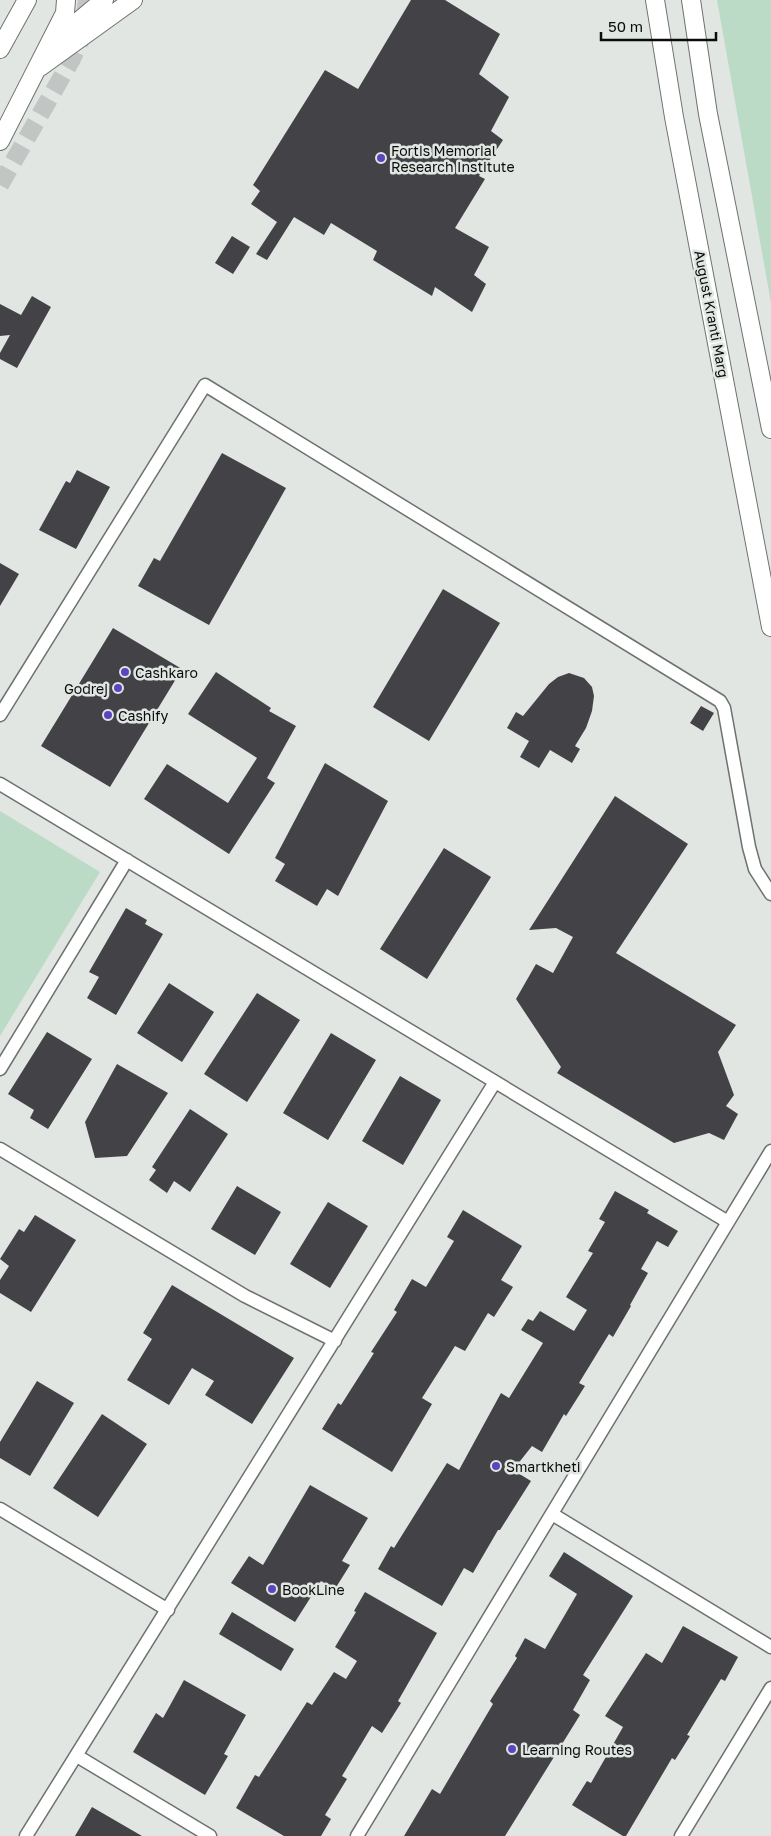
<svg xmlns="http://www.w3.org/2000/svg" width="771" height="1836" font-family="'Golos Text',sans-serif">
<style>
.green{fill:#bcdbc7}
.building{fill:#434347}
.lines{fill:none;stroke-linecap:round;stroke-linejoin:round}
.secondary-tunnel{stroke:#c1c5c3;stroke-width:18;stroke-dasharray:18 9;stroke-linecap:butt}
.minor-casing{stroke:#6e726f;stroke-width:15}
.secondary-casing{stroke:#6e726f;stroke-width:20}
.minor{stroke:#fff;stroke-width:12}
.secondary{stroke:#fff;stroke-width:18}
.poi-dot{fill:#5945bd;stroke:#e1e6e3;stroke-width:2}
.labels{text-anchor:middle;dominant-baseline:central;stroke-width:5;stroke-linejoin:round;paint-order:stroke}
.poi-label{font-size:14px;fill:#0a0c0b;stroke:#e1e6e3;text-anchor:start}
.street-label{font-size:14px;fill:#0a0c0b;stroke:#e1e6e3}
</style>
<rect width="100%" height="100%" fill="#e1e6e3"/>
<path class="green" d="M717,0H771V303Z
M0,811L100,872L0,1036Z"/>
<path class="building" d="M411,0H445L500,34L479,74L509,97L491,131L503,140L479,176L485,179L455,228L489,247L474,275L486,284L472,312L435,287L432,296L373,260L377,251L331,223L324,235L294,217L267,260L256,254L277,222L251,204L260,191L253,185L325,70L358,89Z
M232,236L250,247L233,274L215,263Z
M32,296L51,307L17,368L0,359V353L10,335L0,336V304L21,315Z
M222,453L286,488L209,625L138,586L154,558L160,561Z
M77,470L110,487L76,549L39,530L66,481L70,483Z
M0,563L19,574L0,606Z
M443,589L500,623L429,741L373,707Z
M113,628L182,669L110,787L41,746Z
M216,672L271,708L269,711L296,726L267,778L275,783L229,854L144,799L167,764L228,803L257,758L188,714Z
M569,673L584,678L592,687L594,696L592,711L586,728L575,746L580,749L572,763L550,750L539,768L520,757L529,741L507,728L516,712L523,716L549,684L558,677Z
M701,706L714,713L703,731L690,723Z
M325,763L388,801L338,896L327,889L317,906L275,881L285,864L275,858Z
M615,796L688,844L616,953L736,1025L718,1052L734,1095L726,1106L738,1114L724,1140L709,1133L674,1143L557,1073L561,1067L516,999L536,964L553,973L573,937L556,928L529,930Z
M444,848L491,877L427,979L380,949Z
M126,908L147,920L145,924L163,934L116,1015L87,998L99,977L89,972Z
M169,983L214,1012L182,1062L137,1033Z
M257,993L300,1020L247,1102L204,1074Z
M47,1032L92,1059L48,1129L30,1118L34,1110L8,1094Z
M331,1033L376,1060L328,1140L283,1113Z
M117,1064L168,1093L127,1156L95,1158L85,1122Z
M400,1076L441,1100L403,1165L362,1141Z
M190,1109L228,1134L190,1192L174,1181L167,1193L149,1180L156,1170L152,1167Z
M237,1186L281,1212L255,1255L211,1229Z
M615,1191L649,1210L647,1213L678,1231L668,1247L657,1241L641,1269L648,1273L630,1305L631,1306L613,1337L609,1334L579,1383L585,1386L566,1416L564,1414L542,1452L532,1446L513,1470L531,1481L500,1530H498L473,1573L464,1568L442,1606L378,1569L391,1546L394,1548L447,1463L459,1470L501,1393L509,1398L543,1343L521,1330L528,1319L533,1321L540,1311L574,1331L587,1310L566,1297L593,1253L588,1251L605,1222L599,1219Z
M328,1202L368,1226L330,1288L290,1264Z
M463,1210L522,1246L501,1280L513,1287L494,1317L488,1313L465,1351L455,1346L422,1398L432,1404L392,1472L322,1429L338,1403L341,1405L374,1353L371,1352L397,1312L394,1310L412,1279L426,1287L454,1241L447,1237Z
M35,1215L76,1240L31,1312L0,1293V1280L9,1266L0,1259L19,1229L24,1232Z
M172,1285L294,1358L252,1424L205,1395L214,1381L192,1368L169,1405L127,1380L152,1339L143,1333Z
M37,1381L74,1403L30,1476L0,1458V1442Z
M102,1414L147,1444L98,1517L53,1488Z
M310,1485L368,1518L342,1561L350,1565L335,1589L321,1581L295,1622L231,1583L249,1556L263,1565Z
M564,1552L633,1596L583,1675L590,1680L573,1710L580,1715L505,1836H404L432,1789L440,1794L493,1704L490,1701L517,1658L515,1656L525,1638L545,1649L577,1594L549,1576Z
M365,1592L437,1633L398,1701L401,1703L382,1733L372,1726L342,1776L347,1779L325,1815L331,1819L321,1836H284L236,1808L255,1775L259,1777L307,1702L312,1705L334,1672L346,1679L357,1661L335,1647L356,1612L354,1611Z
M232,1612L294,1649L281,1671L219,1634Z
M683,1626L738,1657L725,1681L721,1679L687,1735L690,1736L675,1760L672,1758L626,1836H623L572,1805L587,1781L591,1783L623,1727L605,1716L646,1653L662,1663Z
M184,1680L246,1715L224,1754L228,1756L205,1795L133,1752L156,1713L163,1718Z
M92,1807L142,1836H75Z"/>
<g class="lines">
<path class="secondary-tunnel" d="M0,185L72,59L82,37L87,0"/>
<g class="minor-casing">
<path id="minor" d="M0,715L205,385L720,701L724,708L749,847L755,869L771,894
M0,784L728,1222
M0,1069L127,860
M0,1149L245,1296L335,1341
M0,1509L168,1610
M552,1514L771,1647
M77,1756L210,1836
M26,1836L495,1082
M357,1836L771,1151
M681,1836L771,1688"/>
</g>
<g class="secondary-casing">
<path id="secondary" d="M655,0L674,117L771,627
M691,0L708,114L771,429
M53,43L104,0
M0,49L27,0
M40,67L133,0
M0,141L65,13L66,0"/>
</g>
<use href="#minor" class="minor"/>
<use href="#secondary" class="secondary"/>
</g>
<g class="poi-dot">
<circle cx="381" cy="158" r="5"/>
<circle cx="125" cy="672" r="5"/>
<circle cx="118" cy="688" r="5"/>
<circle cx="108" cy="715" r="5"/>
<circle cx="496" cy="1466" r="5"/>
<circle cx="272" cy="1589" r="5"/>
<circle cx="512" cy="1749" r="5"/>
</g>
<g class="labels">
<g class="poi-label">
<text x="391" y="150">Fortis Memorial<tspan x="391" dy="16">Research Institute</tspan></text>
<text x="135" y="672">Cashkaro</text>
<text x="108" y="688" text-anchor="end">Godrej</text>
<text x="118" y="715">Cashify</text>
<text x="506" y="1466">Smartkheti</text>
<text x="282" y="1589">BookLine</text>
<text x="522" y="1749">Learning Routes</text>
</g>
<g class="street-label">
<text transform="translate(712 314) rotate(79)">August Kranti Marg</text>
</g>
</g>
<path d="M601 32v8h115v-8" fill="none" stroke="#0a0c0b" stroke-width="2.5"/>
<text x="608" y="32" font-size="15" fill="#0a0c0b" stroke="#e1e6e3" stroke-width="4" paint-order="stroke">50 m</text>
</svg>
